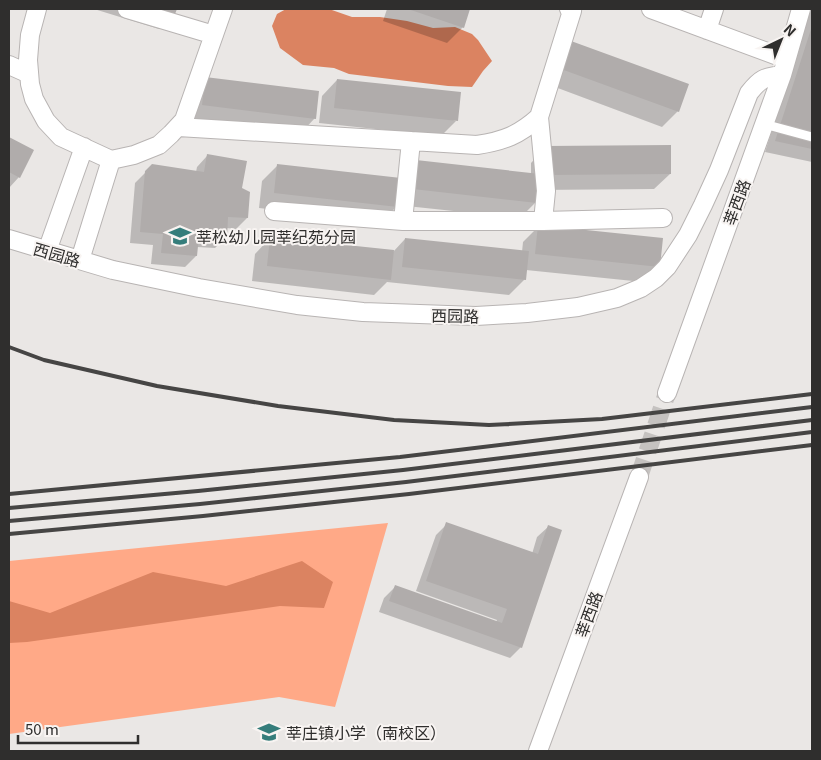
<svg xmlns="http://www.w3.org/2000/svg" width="821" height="760" font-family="Georgia,'Noto Sans SC',serif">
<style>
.green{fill:#ffa987}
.water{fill:#db8361}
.shadow{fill:#0003}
.building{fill:#b0acab}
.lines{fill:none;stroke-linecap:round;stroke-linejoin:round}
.street-tunnel{stroke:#c5c2c0;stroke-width:18;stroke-dasharray:18 9;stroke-linecap:butt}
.lane-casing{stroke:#b8b4b3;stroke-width:11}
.street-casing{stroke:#b8b4b3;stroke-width:20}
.lane{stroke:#fff;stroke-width:9}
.street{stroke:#fff;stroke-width:18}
.rail{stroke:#464544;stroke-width:4}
.labels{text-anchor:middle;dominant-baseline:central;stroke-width:4;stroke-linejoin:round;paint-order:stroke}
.street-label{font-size:16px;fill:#2f2e2d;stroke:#f8f4f2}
.poi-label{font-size:16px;fill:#2f2e2d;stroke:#f8f4f2;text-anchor:start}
</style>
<rect width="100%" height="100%" fill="#eae7e5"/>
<path class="green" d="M388,523L335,707L279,697L9,734V561Z"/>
<path class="water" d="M286,9H329L352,17H380L407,21L433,28L455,27L472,34L478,40L492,61L483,71L472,87L448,86L349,74L334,68L303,65L280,48L272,26L277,14Z
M302,561L333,582L324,608L280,606L27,642L9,643V601L50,613L153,572L226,586Z"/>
<path class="shadow" d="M94,9H176L174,14L159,29Z
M387,9H469L463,27L447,43L383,21Z
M811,9H812V162L765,152Z
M556,58L678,111L662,127L547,84Z
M205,78L315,118L300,134L187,120Z
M337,80L456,121L441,136L319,123L322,96Z
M9,139L33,151L19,177L9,188Z
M546,147L670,174L654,189L537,190L536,202L520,218L397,205V206L382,222L259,208L262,181L278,165L400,179L531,174V163Z
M207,156L241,189L247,218L236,229L226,228L225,238L215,248L197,247L196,256L185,267L151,264L153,245L130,243L135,183L152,166L196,172L197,167Z
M539,226L658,267L643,282L526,270L525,279L509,295L387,282L374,295L252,281L255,254L270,238L393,252L405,239L522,252L523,242Z
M447,524L532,554L537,537L548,527L521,647L510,658L379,612L384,598L395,587L496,622L497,620L416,591L436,535Z"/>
<path class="building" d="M159,9H177L175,14Z
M408,9H470L464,28Z
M812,26V149L775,141Z
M571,41L689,84L679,112L561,69Z
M205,77L319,91L316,119L202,105Z
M337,79L461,92L458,121L334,108Z
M9,137L34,150L20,178L9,172Z
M671,145V174L546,175V146Z
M207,154L247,161L242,188L250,192L248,218L228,217L227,238L199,236L197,256L161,253L163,234L140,232L145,171L152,164L204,172Z
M416,160L540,174L537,203L413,189Z
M277,164L401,178L398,207L274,193Z
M538,225L663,238L660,267L535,254Z
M270,237L394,250L391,280L267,266Z
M405,238L529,251L526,280L402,267Z
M446,522L538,554L548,525L562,530L522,648L389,601L395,585L502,623L507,609L426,581Z"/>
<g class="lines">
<path class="street-tunnel" d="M639,477L667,393"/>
<g class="lane-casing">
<path id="lane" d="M764,124L812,137"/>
</g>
<g class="street-casing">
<path id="street" d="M37,9L30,35L28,60L30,84L34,99L46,121L61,137L111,160L134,155L159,145L171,134L184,120L223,9
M127,9L214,35
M651,9L786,59
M707,30L714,9
M9,65L29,74
M178,127L477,145C504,141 519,135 539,117L572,11L569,9
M274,211L403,221H543L546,191L539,117
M403,221L411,141
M543,221L663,218
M9,239L113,270L199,288L297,305L363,312L476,316L527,313L578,307L617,298L641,288L656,278L667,267L688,235L703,205L719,170L749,93C760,79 764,77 782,75
M47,251L84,147
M80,260L111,160
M667,393L782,75L801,9
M538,751L639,477"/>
</g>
<use href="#lane" class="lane"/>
<use href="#street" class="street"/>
<path class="rail" d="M9,347L44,360L157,386L278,406L394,420L489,425L602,419L812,394
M9,494L400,457L812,407
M9,508L198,491L403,470L812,420
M9,521L200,504L406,482L812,432
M9,534L203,516L409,494L812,445"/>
</g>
<defs>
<g id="school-bare" transform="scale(1.725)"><path d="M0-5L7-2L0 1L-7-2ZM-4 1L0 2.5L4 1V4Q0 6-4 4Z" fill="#357d7b" stroke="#f8f4f2" stroke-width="2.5" paint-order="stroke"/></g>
</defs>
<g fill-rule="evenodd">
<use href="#school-bare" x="180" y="236"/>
<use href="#school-bare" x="269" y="732"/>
</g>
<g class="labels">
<g class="street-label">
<text transform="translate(736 202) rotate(-70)">莘西路</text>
<text transform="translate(57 254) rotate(16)">西园路</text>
<text transform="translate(455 315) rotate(1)">西园路</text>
<text transform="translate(588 614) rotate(-70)">莘西路</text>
</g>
<g class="poi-label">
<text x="196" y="236">莘松幼儿园莘纪苑分园</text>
<text x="286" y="732">莘庄镇小学（南校区）</text>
</g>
</g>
<rect width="821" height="760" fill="none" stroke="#2f2e2d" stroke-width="20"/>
<g transform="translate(781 40) rotate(43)" stroke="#f8f4f2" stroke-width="4" paint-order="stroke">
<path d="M0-4L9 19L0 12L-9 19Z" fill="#2f2e2d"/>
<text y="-8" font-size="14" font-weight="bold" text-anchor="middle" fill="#2f2e2d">N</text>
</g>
<path d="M18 735v8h120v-8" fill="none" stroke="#2f2e2d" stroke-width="2.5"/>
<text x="25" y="735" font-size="15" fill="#2f2e2d" stroke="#f8f4f2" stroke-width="4" paint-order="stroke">50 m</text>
</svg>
